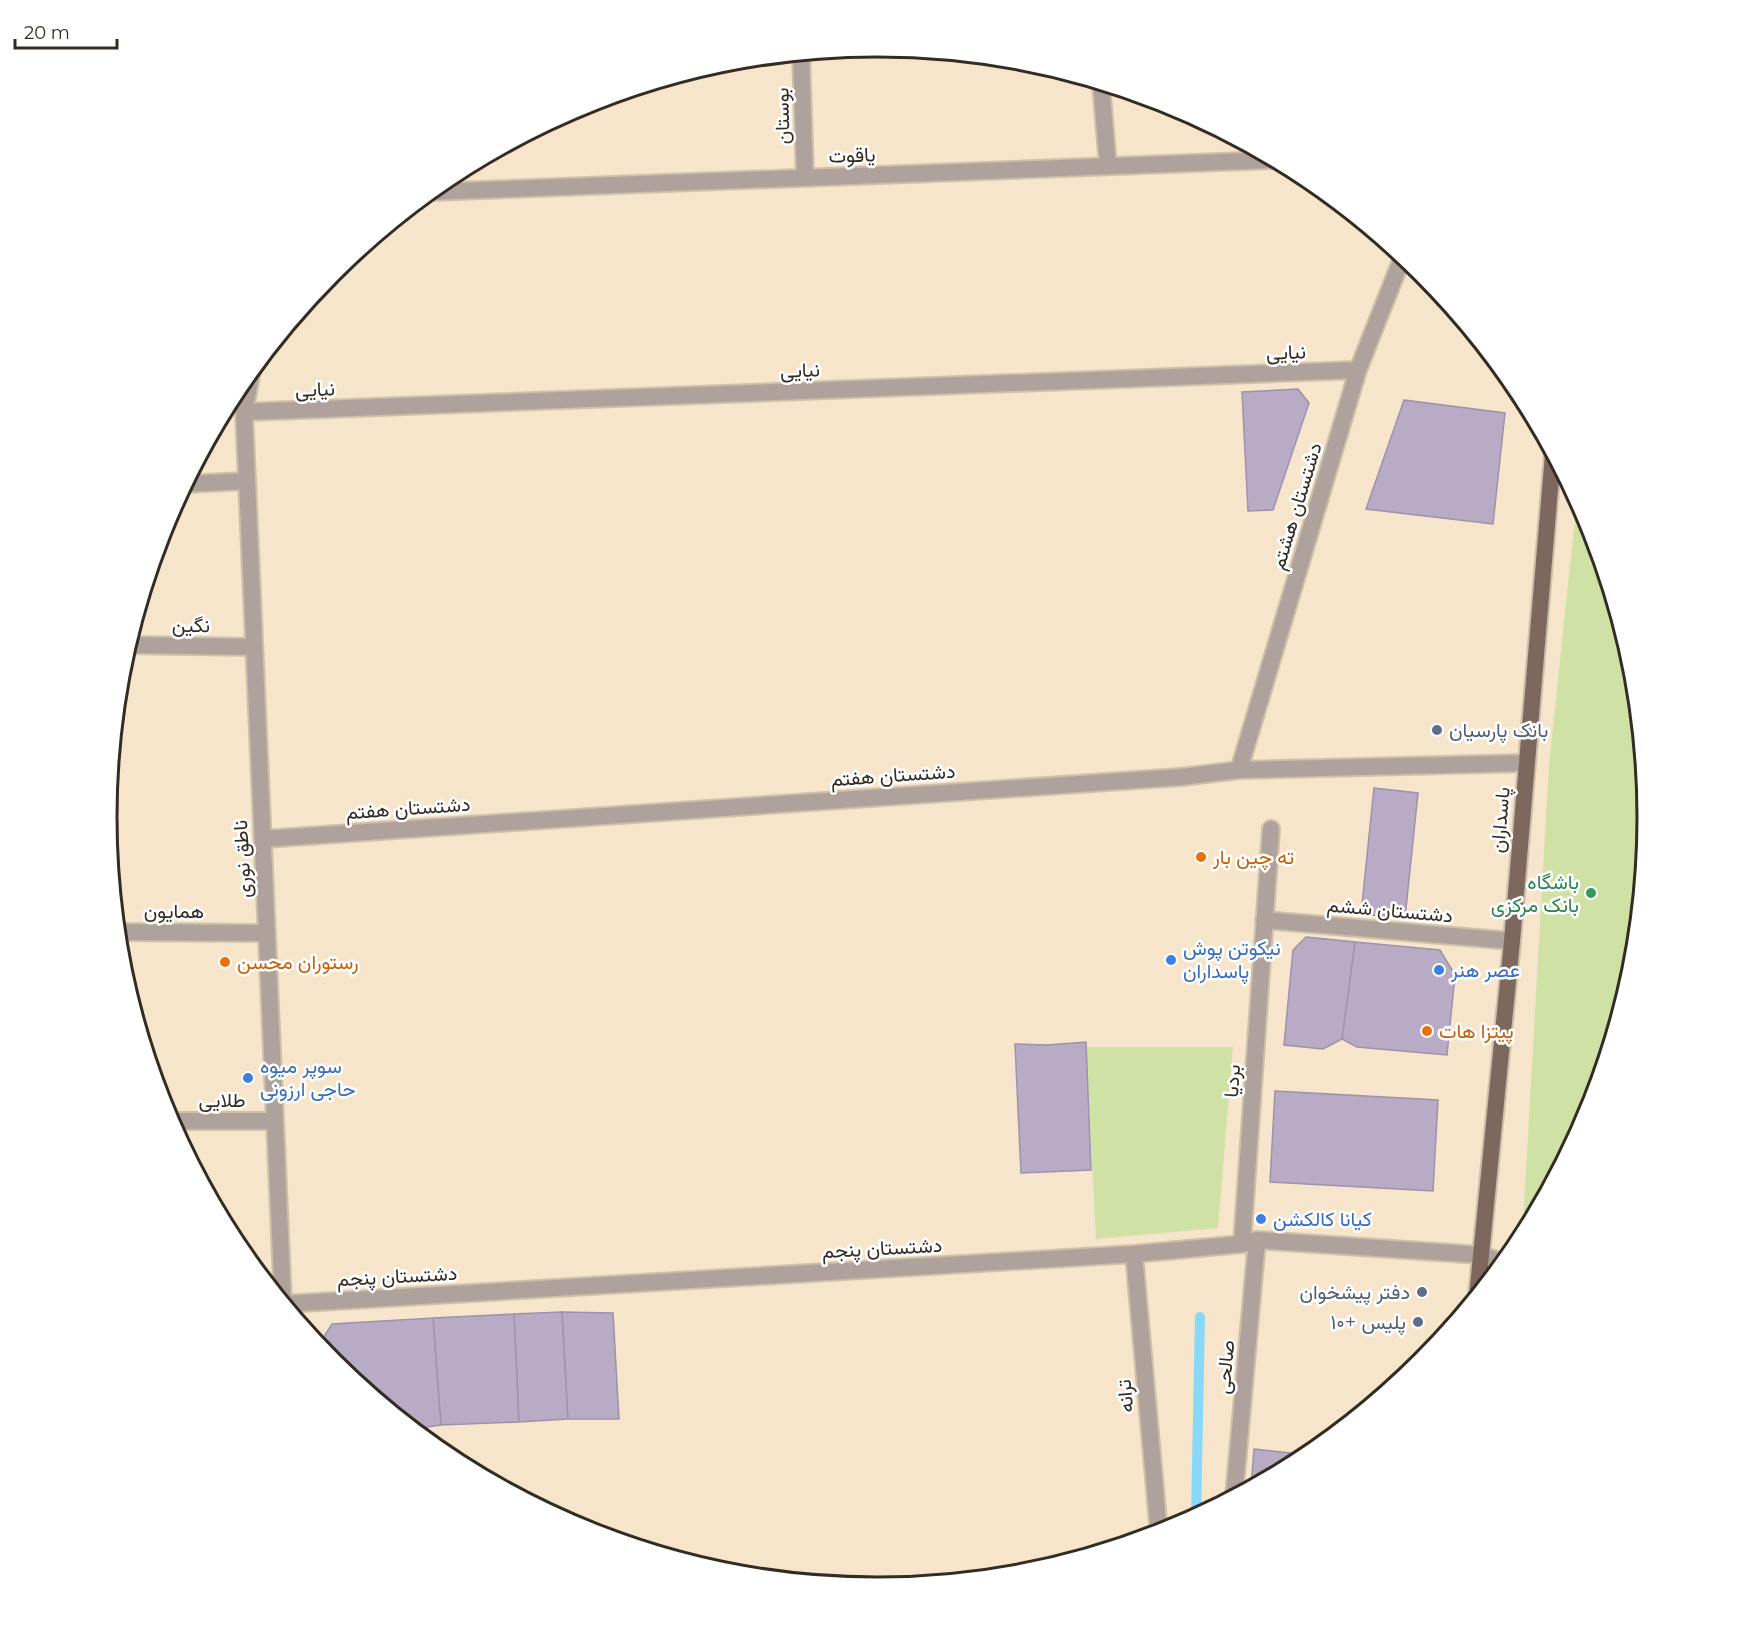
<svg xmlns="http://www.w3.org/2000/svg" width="1755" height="1635" font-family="Montserrat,Vazirmatn,sans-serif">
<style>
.green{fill:#d0e1a5}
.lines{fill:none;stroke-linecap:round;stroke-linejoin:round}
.stream{stroke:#88d9f9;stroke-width:10}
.building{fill:#b8abc5;stroke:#9e91aa;stroke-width:1.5}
.minor-casing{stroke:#cfc0a9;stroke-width:20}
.tertiary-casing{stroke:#cfc0a9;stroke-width:20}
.primary-casing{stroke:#cfc0a9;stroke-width:20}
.minor{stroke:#afa29c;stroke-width:16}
.tertiary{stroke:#afa29c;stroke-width:16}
.primary{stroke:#7e685d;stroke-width:16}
.service-dot{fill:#5c6f8a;stroke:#fff;stroke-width:2}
.food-dot{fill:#e8710a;stroke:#fff;stroke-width:2}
.leisure-dot{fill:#2e9e5b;stroke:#fff;stroke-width:2}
.shop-dot{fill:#3f7fe0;stroke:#fff;stroke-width:2}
.labels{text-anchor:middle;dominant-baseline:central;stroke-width:5;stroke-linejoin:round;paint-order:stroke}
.street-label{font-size:20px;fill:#332c22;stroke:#fff}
.service-label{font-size:20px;fill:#4e5e75;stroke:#fff;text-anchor:end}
.food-label{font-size:20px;fill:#c56008;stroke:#fff;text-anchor:start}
.leisure-label{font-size:20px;fill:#27864d;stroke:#fff;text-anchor:end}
.shop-label{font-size:20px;fill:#366cbe;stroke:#fff;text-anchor:start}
.rim{fill:none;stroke:#332c22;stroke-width:3}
</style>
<rect width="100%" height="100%" fill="#f6e5cb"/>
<path class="green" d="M1577,499L1590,523L1634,667L1648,818L1634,968L1590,1113L1522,1240L1549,765Z
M1086,1047H1233L1218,1228L1096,1239Z"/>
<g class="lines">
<path class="stream" d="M1196,1517L1200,1317"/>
</g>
<path class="building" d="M1298,389L1309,403L1273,510L1248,511L1242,392Z
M1404,400L1505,413L1493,524L1366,509Z
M1374,788L1418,793L1405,918L1361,914Z
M1306,937L1355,942L1342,1039L1323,1049L1284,1045L1293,950Z
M1355,942L1440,950L1455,975L1447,1055L1357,1047L1342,1039Z
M1086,1042L1091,1170L1021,1173L1015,1044L1047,1045Z
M1275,1091L1438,1100L1433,1191L1270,1182Z
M562,1312L568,1419L519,1422L514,1314Z
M562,1312L613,1313L619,1419H568Z
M514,1314L519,1422L441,1425L433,1318Z
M433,1318L441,1425L413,1429L332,1362L326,1355L325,1335L332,1324Z
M1254,1449L1299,1454L1298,1463L1251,1488Z"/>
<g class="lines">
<g class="minor-casing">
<path id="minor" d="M801,54L805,178
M1101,84L1108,166
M430,192L1275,160
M244,412L1358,370
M186,484L246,481
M128,645L254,647
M1239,770L1358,370L1403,256
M263,839L1181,777L1239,770L1526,763
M1264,920L1512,941
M118,932L267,933
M170,1121H275
M1242,1244L1271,829
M1134,1254L1159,1534
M284,1304L1134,1254L1242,1244L1257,1240L1482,1255L1504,1263
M1234,1497L1257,1240"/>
</g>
<g class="tertiary-casing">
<path id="tertiary" d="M239,386L244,412L283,1303
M246,403L252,370"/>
</g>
<g class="primary-casing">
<path id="primary" d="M1477,1296L1512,941L1553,454"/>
</g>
<use href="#minor" class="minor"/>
<use href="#tertiary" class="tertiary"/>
<use href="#primary" class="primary"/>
</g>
<g class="service-dot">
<circle cx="1437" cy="730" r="6"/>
<circle cx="1422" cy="1292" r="6"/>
<circle cx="1418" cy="1322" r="6"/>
</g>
<g class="food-dot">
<circle cx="1201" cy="857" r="6"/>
<circle cx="225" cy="962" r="6"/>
<circle cx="1427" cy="1031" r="6"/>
</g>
<circle class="leisure-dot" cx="1591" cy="893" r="6"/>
<g class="shop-dot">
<circle cx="1171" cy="960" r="6"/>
<circle cx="1439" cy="970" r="6"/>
<circle cx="248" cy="1078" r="6"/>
<circle cx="1261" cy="1219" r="6"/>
</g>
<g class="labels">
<g class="street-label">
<text transform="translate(782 116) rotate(-91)">بوستان</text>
<text transform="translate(852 155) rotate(-2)">یاقوت</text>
<text transform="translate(1286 352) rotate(-2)">نیایی</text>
<text transform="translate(800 370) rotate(-2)">نیایی</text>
<text transform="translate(315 389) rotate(-2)">نیایی</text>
<text transform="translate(1296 506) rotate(-73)">دشتستان هشتم</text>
<text transform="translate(191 625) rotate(1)">نگین</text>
<text transform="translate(893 775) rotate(-4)">دشتستان هفتم</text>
<text transform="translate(408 808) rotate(-4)">دشتستان هفتم</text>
<text transform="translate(1500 820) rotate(-85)">پاسداران</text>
<text transform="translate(242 859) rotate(-93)">ناطق نوری</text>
<text transform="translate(1390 910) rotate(5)">دشتستان ششم</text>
<text x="174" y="911">همایون</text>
<text transform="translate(1232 1081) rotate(-86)">بردیا</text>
<text x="222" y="1100">طلایی</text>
<text transform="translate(882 1248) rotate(-3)">دشتستان پنجم</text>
<text transform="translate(397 1276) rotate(-3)">دشتستان پنجم</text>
<text transform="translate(1225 1367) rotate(-85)">صالحی</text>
<text transform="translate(1125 1396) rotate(-95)">ترانه</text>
</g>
<g class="service-label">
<text x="1449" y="730" text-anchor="start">بانک پارسیان</text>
<text x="1410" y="1292">دفتر پیشخوان</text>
<text x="1406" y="1322">پلیس +۱۰</text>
</g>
<g class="food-label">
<text x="1213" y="857">ته چین بار</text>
<text x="237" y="962">رستوران محسن</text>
<text x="1439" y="1031">پیتزا هات</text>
</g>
<g class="leisure-label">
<text x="1579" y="882">باشگاه<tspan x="1579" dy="23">بانک مرکزی</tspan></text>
</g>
<g class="shop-label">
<text x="1183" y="948">نیکوتن پوش<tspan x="1183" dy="23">پاسداران</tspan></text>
<text x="1451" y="970">عصر هنر</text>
<text x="260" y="1066">سوپر میوه<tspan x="260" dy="23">حاجی ارزونی</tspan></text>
<text x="1273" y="1219">کیانا کالکشن</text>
</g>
</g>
<path d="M0 0H1755V1635H0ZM117 817a760 760 0 1 1 1520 0a760 760 0 1 1-1520 0Z" fill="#fff" fill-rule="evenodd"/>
<path class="rim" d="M117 817a760 760 0 1 1 1520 0a760 760 0 1 1-1520 0Z"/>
<path d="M15 39v9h102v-9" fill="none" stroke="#332c22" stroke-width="3"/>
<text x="24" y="39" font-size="18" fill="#332c22" stroke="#ffffff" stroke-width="4.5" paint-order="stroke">20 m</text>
</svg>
